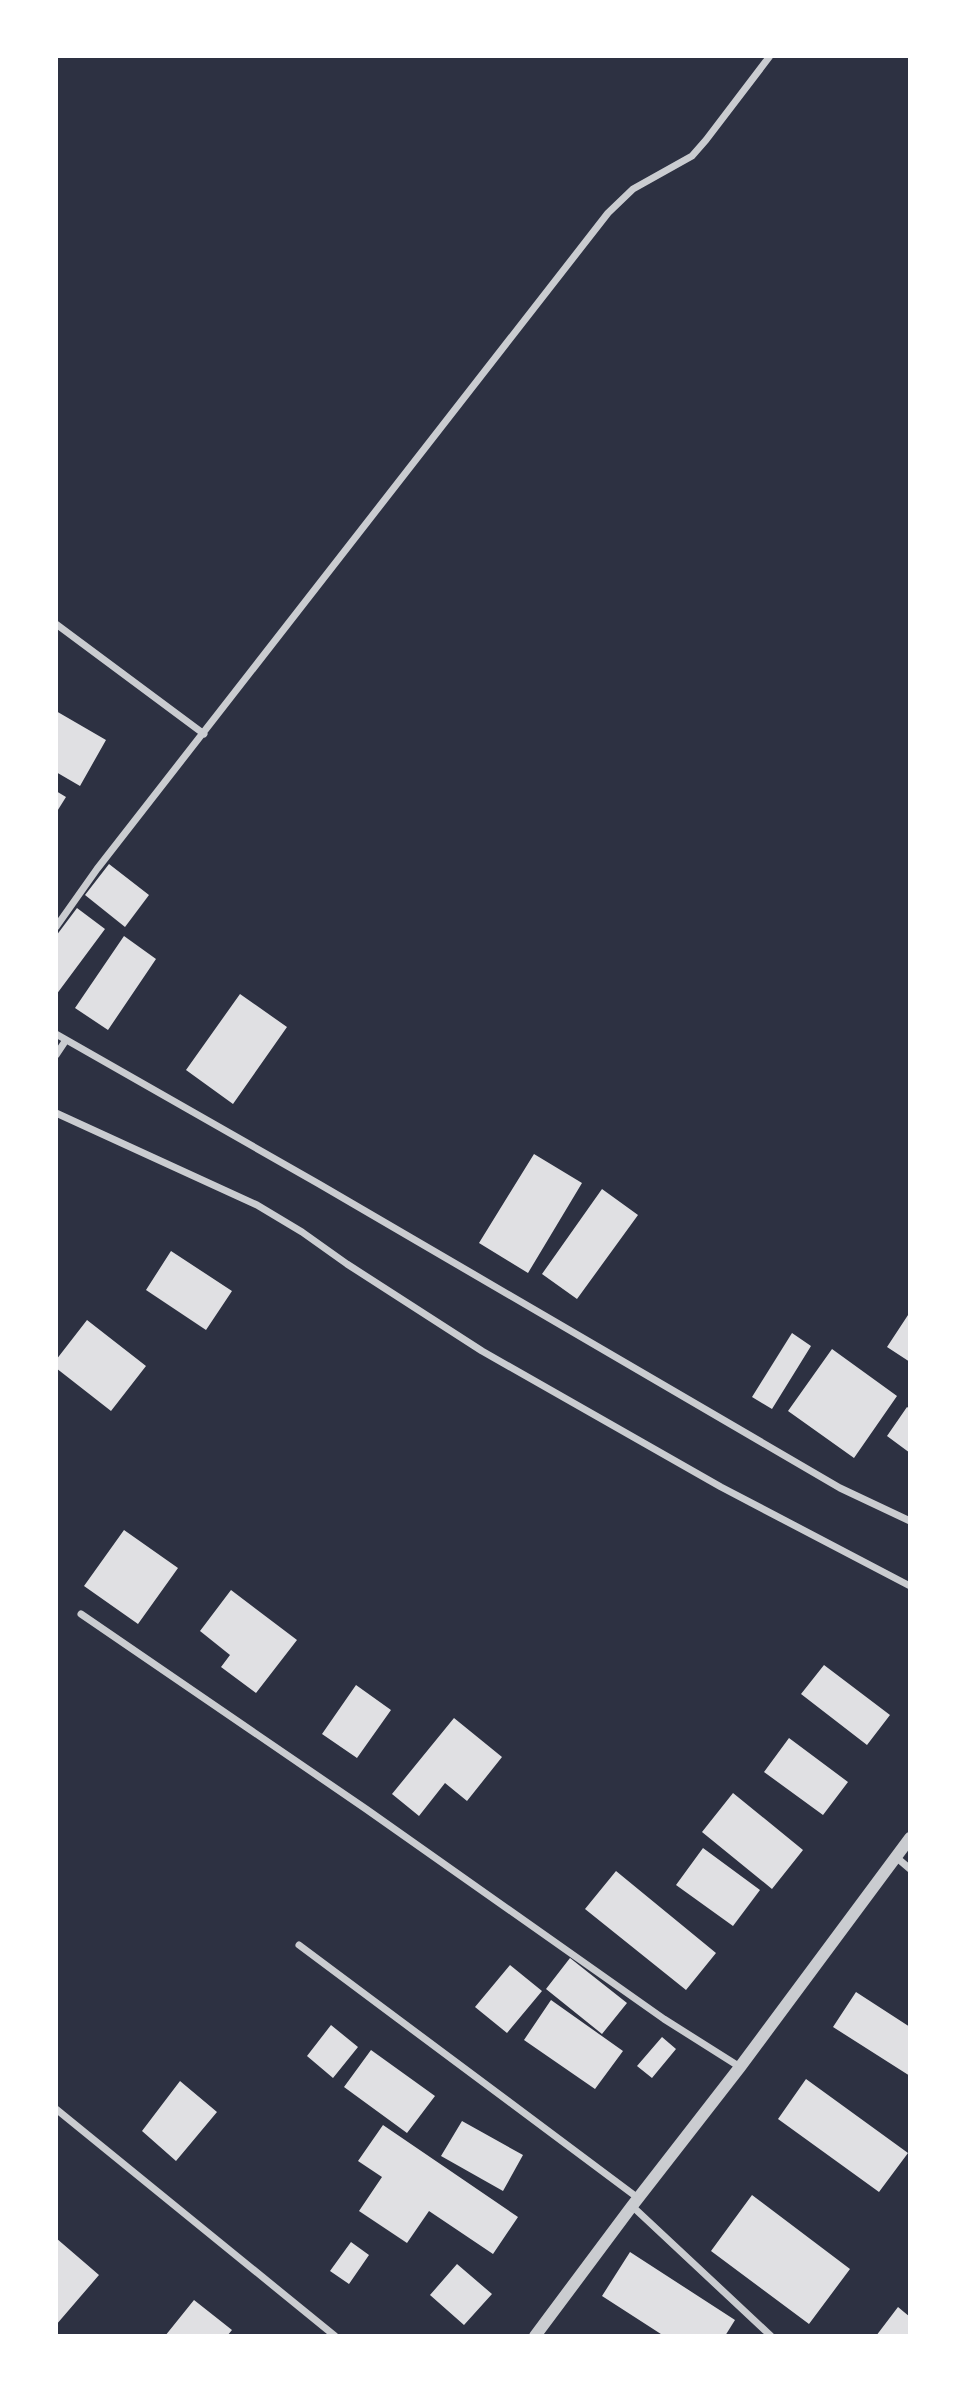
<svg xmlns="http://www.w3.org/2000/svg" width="966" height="2392" font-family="'Public Sans',sans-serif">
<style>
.building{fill:#e0e0e3}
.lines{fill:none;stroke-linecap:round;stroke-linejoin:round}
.minor{stroke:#caccd0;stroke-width:7}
.tertiary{stroke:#caccd0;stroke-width:12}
</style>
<rect width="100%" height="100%" fill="#2d3142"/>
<path class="building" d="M56,711L106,740L80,786L56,772Z
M56,791L66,797L56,813Z
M109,864L149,895L125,927L85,895Z
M77,908L105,929L56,995V936Z
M124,936L156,959L108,1030L75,1008Z
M240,994L287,1027L233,1104L186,1070Z
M534,1154L582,1183L528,1273L479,1243Z
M602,1189L638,1215L577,1299L542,1274Z
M171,1251L232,1291L206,1330L146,1290Z
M910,1312V1362L887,1347Z
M87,1320L146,1366L111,1411L56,1368V1360Z
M792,1333L811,1346L772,1409L752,1397Z
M832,1349L897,1396L854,1458L788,1411Z
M907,1407L910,1409V1453L887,1436Z
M124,1530L178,1568L138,1624L84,1586Z
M231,1590L297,1640L256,1693L221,1667L230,1655L200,1631Z
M824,1665L890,1715L867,1745L801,1694Z
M356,1685L391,1710L357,1758L322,1734Z
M454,1718L502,1757L467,1801L445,1783L419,1816L392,1794Z
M789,1738L848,1782L823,1815L764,1772Z
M733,1793L803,1850L772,1889L702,1832Z
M703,1848L760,1890L733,1926L676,1885Z
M616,1871L716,1953L686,1990L585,1909Z
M570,1958L627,2003L602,2034L546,1989Z
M510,1965L542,1991L507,2033L475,2007Z
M856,1992L910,2027V2076L833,2027Z
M551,2000L623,2051L595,2089L524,2040Z
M331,2025L358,2047L333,2078L307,2056Z
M662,2037L676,2049L652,2078L637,2066Z
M371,2050L435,2096L407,2133L344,2087Z
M806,2079L908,2153L879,2192L778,2119Z
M180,2081L217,2112L176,2161L142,2131Z
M462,2121L523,2155L503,2191L441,2156Z
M383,2125L518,2217L493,2254L429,2211L407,2243L359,2211L382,2177L358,2161Z
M752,2195L850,2269L809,2324L711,2251Z
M56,2238L99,2275L56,2325Z
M351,2242L369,2255L349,2284L330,2271Z
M630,2252L735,2320L725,2336H664L602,2296Z
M457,2264L492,2294L464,2325L430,2295Z
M194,2300L232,2330L227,2336H165Z
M898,2307L910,2317V2336H876Z"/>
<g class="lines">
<path class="minor" d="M56,624L204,734
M56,927L97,869L608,213L633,189L692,156L706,140L770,56
M56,1034L319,1184L840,1488L910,1521
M56,1055L66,1040
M56,1113L257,1205L302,1232L347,1264L482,1351L721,1487L910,1586
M81,1614L366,1809L664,2019L740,2067
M896,1857L910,1869
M299,1945L638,2198
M56,2109L335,2336
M632,2206L771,2336"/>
<path class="tertiary" d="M535,2336L632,2206L740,2067L910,1838"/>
</g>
<rect width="966" height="2392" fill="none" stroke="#ffffff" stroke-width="116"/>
</svg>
